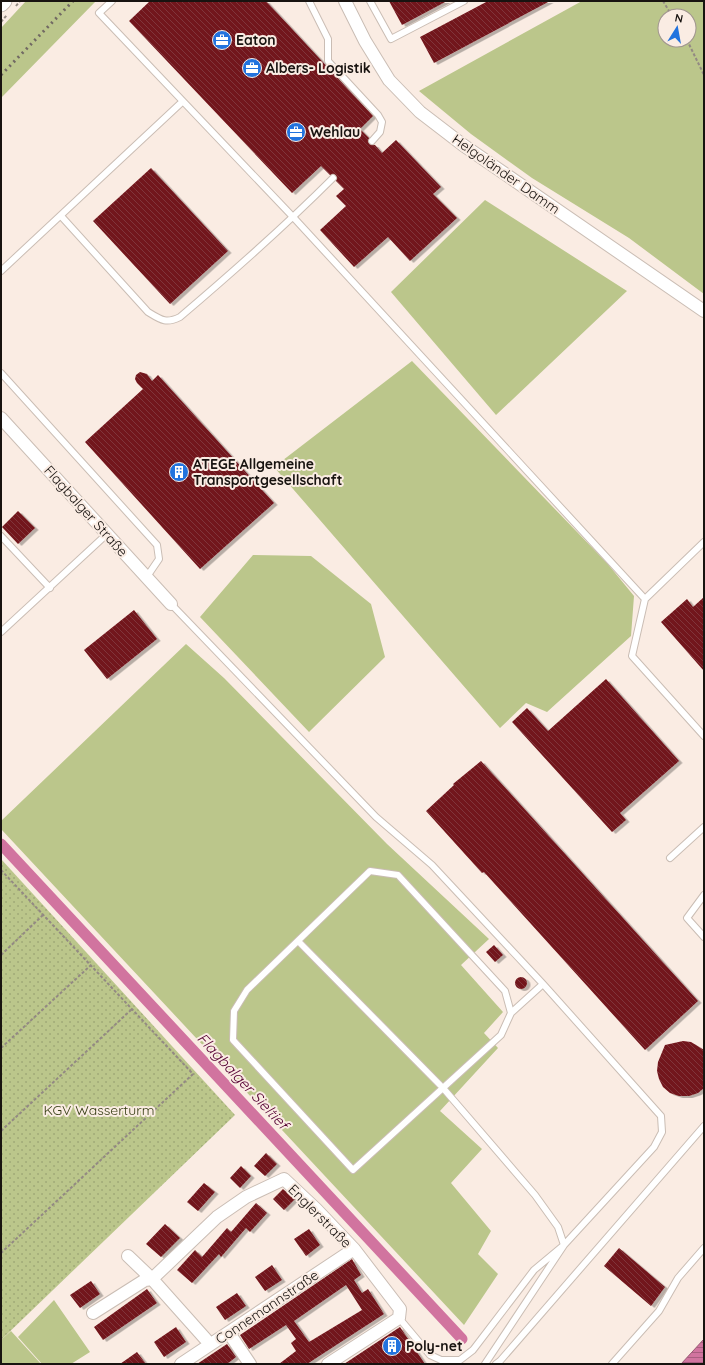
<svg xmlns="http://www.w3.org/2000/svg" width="705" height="1365" font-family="Quicksand,sans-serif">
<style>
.green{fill:#bbc68b;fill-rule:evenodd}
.garden{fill:url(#garden-dots)}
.water{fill:url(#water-rules);stroke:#9a5774}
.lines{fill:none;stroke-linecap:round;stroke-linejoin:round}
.canal{stroke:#d1749f;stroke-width:11}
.building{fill:url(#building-back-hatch);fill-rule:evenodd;filter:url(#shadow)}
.service-casing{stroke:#cabdb4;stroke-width:8}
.minor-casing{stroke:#cabdb4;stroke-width:14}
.tertiary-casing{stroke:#cabdb4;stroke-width:17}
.path{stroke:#938983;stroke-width:2;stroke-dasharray:3 2;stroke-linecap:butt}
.service{stroke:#fff;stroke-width:6}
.minor{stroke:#fff;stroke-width:12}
.tertiary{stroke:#fff;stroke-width:15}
.rail{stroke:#716963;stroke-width:3;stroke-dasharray:2 4;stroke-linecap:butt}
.labels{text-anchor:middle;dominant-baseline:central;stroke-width:4;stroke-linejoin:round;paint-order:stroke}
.poi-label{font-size:14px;font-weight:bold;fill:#181310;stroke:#faece3;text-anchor:start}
.street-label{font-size:14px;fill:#181310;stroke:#faece3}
.park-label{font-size:14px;fill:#353c12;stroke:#faece3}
.water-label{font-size:15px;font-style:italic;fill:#503;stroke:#faece3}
</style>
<defs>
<pattern id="garden-dots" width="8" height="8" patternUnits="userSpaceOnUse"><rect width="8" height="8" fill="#bbc68b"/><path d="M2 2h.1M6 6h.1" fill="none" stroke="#a0a977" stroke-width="1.8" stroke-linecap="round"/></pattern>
<pattern id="water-rules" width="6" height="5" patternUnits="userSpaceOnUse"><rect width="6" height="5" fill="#d1749f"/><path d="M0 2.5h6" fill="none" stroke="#a95e80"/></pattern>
<pattern id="building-back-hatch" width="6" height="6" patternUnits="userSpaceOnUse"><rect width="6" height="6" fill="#72141b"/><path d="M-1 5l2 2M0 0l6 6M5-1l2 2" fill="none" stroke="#80353a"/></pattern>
<filter id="shadow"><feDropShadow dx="3.5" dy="2" stdDeviation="0" flood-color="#0004"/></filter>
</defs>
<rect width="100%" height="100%" fill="#faece3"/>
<path class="green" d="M26,1H96L1,98V28Z
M582,1H704V294L629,238L532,178L471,134L419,91ZM665,16H689V40H665Z
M485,200L627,291L496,415L391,292Z
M412,361L607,563L634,596L631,636L547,712L526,703L500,728L274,467Z
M253,555L311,556L371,604L385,657L309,732L200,617Z
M186,644L224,678L387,844L489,939L461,965L503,1012L484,1033L498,1048L440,1111L482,1149L451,1183L491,1231L478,1254L498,1274L464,1325L1,829V821Z
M54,1300L90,1352L71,1364H42L18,1337Z
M11,1331L41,1364H1V1340Z"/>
<path class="garden" d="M1,859L235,1115L1,1340Z"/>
<path class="water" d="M704,1339V1364H681Z"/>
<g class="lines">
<path class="canal" d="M1,844L462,1339"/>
</g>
<path class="building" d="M150,1H266L373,116L360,129L369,138V144L375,145L382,153L396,140L441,187L433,194L457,218L410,261L388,237L354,267L320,230L346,206L336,196L344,189L336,181V175H330L321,166L292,193L129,21Z
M389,1H447L402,25Z
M488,1H550L434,63L420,37Z
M151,168L228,251L170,304L93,221Z
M140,372L147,374L152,381L158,375L274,503L200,569L85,442L143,389L137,383L135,379L136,375Z
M18,511L35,528L18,544L2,527Z
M704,597V671L661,622L687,599L693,607Z
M134,610L157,639L107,679L84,650Z
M606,679L679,761L620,813L626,820L612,832L512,722L527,708L548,731Z
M481,761L698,1001L645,1050L484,872L482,873L426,811L454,785L453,784Z
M494,945L503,955L495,962L486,952Z
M515 983a6 6 0 1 1 12 0a6 6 0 1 1-12 0Z
M683,1041L691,1042L704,1050V1088L698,1093L689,1096H679L670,1093L663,1087L659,1079L657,1071L658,1062L665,1045Z
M266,1153L277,1164L265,1176L254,1166Z
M241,1166L251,1176L240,1188L230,1178Z
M204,1183L215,1192L198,1211L187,1202Z
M283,1189L295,1199L284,1210L273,1199Z
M256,1203L267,1213L250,1232L246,1228L221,1257L219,1254L192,1283L177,1270L195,1250L202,1257L227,1228L231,1232Z
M165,1224L180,1238L161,1257L146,1244Z
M309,1229L320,1245L306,1256L294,1239Z
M619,1248L665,1287L651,1306L604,1266Z
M352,1259L361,1275L354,1280L362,1293L368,1289L384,1314L307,1364H279L296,1351L291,1343L296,1339L286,1325L249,1349L240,1335ZM346,1285L362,1310L309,1342L294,1321Z
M272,1265L282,1280L265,1291L255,1277Z
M91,1281L100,1294L80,1308L70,1295Z
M147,1289L157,1303L103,1340L94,1327Z
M237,1293L246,1306L225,1320L216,1307Z
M176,1327L186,1342L164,1357L154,1342Z
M400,1327L425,1364H344Z
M227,1344L236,1357L227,1364H197Z
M137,1352L146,1364H120Z"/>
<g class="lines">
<g class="service-casing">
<path id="service" d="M112,1L99,13L294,218L645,599L632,656L704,736
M309,1L328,39V61L378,115L382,122L380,132L372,141
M370,1L391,39L464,1
M61,216L148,312C161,320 166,324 180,317C233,272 284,227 333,178
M1,271L182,102
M1,373L157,545L159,559L146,578
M1,536L50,588
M645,599L704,542
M171,604L376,817L432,865L543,984L661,1116L662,1132L654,1147L564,1245L485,1364
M1,632L107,534
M670,858L704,827
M370,871L398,875L505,991L511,1013L501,1035L353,1170L233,1040L234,1011L247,990Z
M704,895L687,918L704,937
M298,941L443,1088L535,1195L558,1227L564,1245L534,1270L473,1350L460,1360H441L430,1355L399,1318
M511,1013L543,984
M496,1364L500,1361L704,1126
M612,1364L659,1311L678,1278L704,1248"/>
</g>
<g class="minor-casing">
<path id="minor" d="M345,1L365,41L389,80L420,112L463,145L704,311
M1,418L171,604
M128,1256L152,1279L210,1344
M93,1313L145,1280L152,1279L217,1217L246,1197L284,1179L316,1209L354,1249L400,1309L399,1318L328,1364
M229,1333L250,1364
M181,1364L354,1249"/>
</g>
<g class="tertiary-casing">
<path id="tertiary" d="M1,4L4,1"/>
</g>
<path class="path" d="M663,1L672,16
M16,6L20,1
M1,22L7,15
M687,40L704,75
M1,870L193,1074L1,1253
M1,955L43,915
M1,1048L91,965
M1,1131L132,1009"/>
<use href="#service" class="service"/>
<use href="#minor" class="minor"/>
<use href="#tertiary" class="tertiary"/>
<path class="rail" d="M1,75L73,1"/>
</g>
<defs>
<g id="office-disc" transform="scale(1)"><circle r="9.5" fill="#2273de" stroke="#faece3"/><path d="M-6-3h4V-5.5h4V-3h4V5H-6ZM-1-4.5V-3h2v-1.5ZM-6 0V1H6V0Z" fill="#fff"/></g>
<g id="building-disc" transform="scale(1)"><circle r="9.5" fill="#2273de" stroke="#faece3"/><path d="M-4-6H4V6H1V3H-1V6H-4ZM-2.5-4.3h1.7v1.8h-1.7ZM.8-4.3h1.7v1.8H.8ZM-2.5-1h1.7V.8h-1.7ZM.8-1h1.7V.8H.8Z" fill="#fff"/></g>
</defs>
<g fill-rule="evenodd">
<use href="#office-disc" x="222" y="40"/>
<use href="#office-disc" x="252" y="68"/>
<use href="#office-disc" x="296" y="132"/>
<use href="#building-disc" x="179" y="472"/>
<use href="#building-disc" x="392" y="1346"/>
</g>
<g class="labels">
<g class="poi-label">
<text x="236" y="40">Eaton</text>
<text x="266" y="68">Albers- Logistik</text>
<text x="310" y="132">Wehlau</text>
<text x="193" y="464">ATEGE Allgemeine<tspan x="193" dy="16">Transportgesellschaft</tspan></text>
<text x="406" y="1346">Poly-net</text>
</g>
<g class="street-label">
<text transform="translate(506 174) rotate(35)">Helgoländer Damm</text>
<text transform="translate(86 511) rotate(48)">Flagbalger Straße</text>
<text transform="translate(320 1216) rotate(45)">Englerstraße</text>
<text transform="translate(267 1307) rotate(-34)">Connemannstraße</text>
</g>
<g class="park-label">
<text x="99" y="1110">KGV Wasserturm</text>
</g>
<g class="water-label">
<text transform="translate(243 1081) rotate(47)">Flagbalger Sieltief</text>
</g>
</g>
<rect width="705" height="1365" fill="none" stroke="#181310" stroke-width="4"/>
<g transform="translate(677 28) rotate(11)"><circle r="19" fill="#faece3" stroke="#a0958f"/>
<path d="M0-3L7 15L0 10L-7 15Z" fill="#2273de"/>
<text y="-6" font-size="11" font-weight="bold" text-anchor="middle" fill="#181310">N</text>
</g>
</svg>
